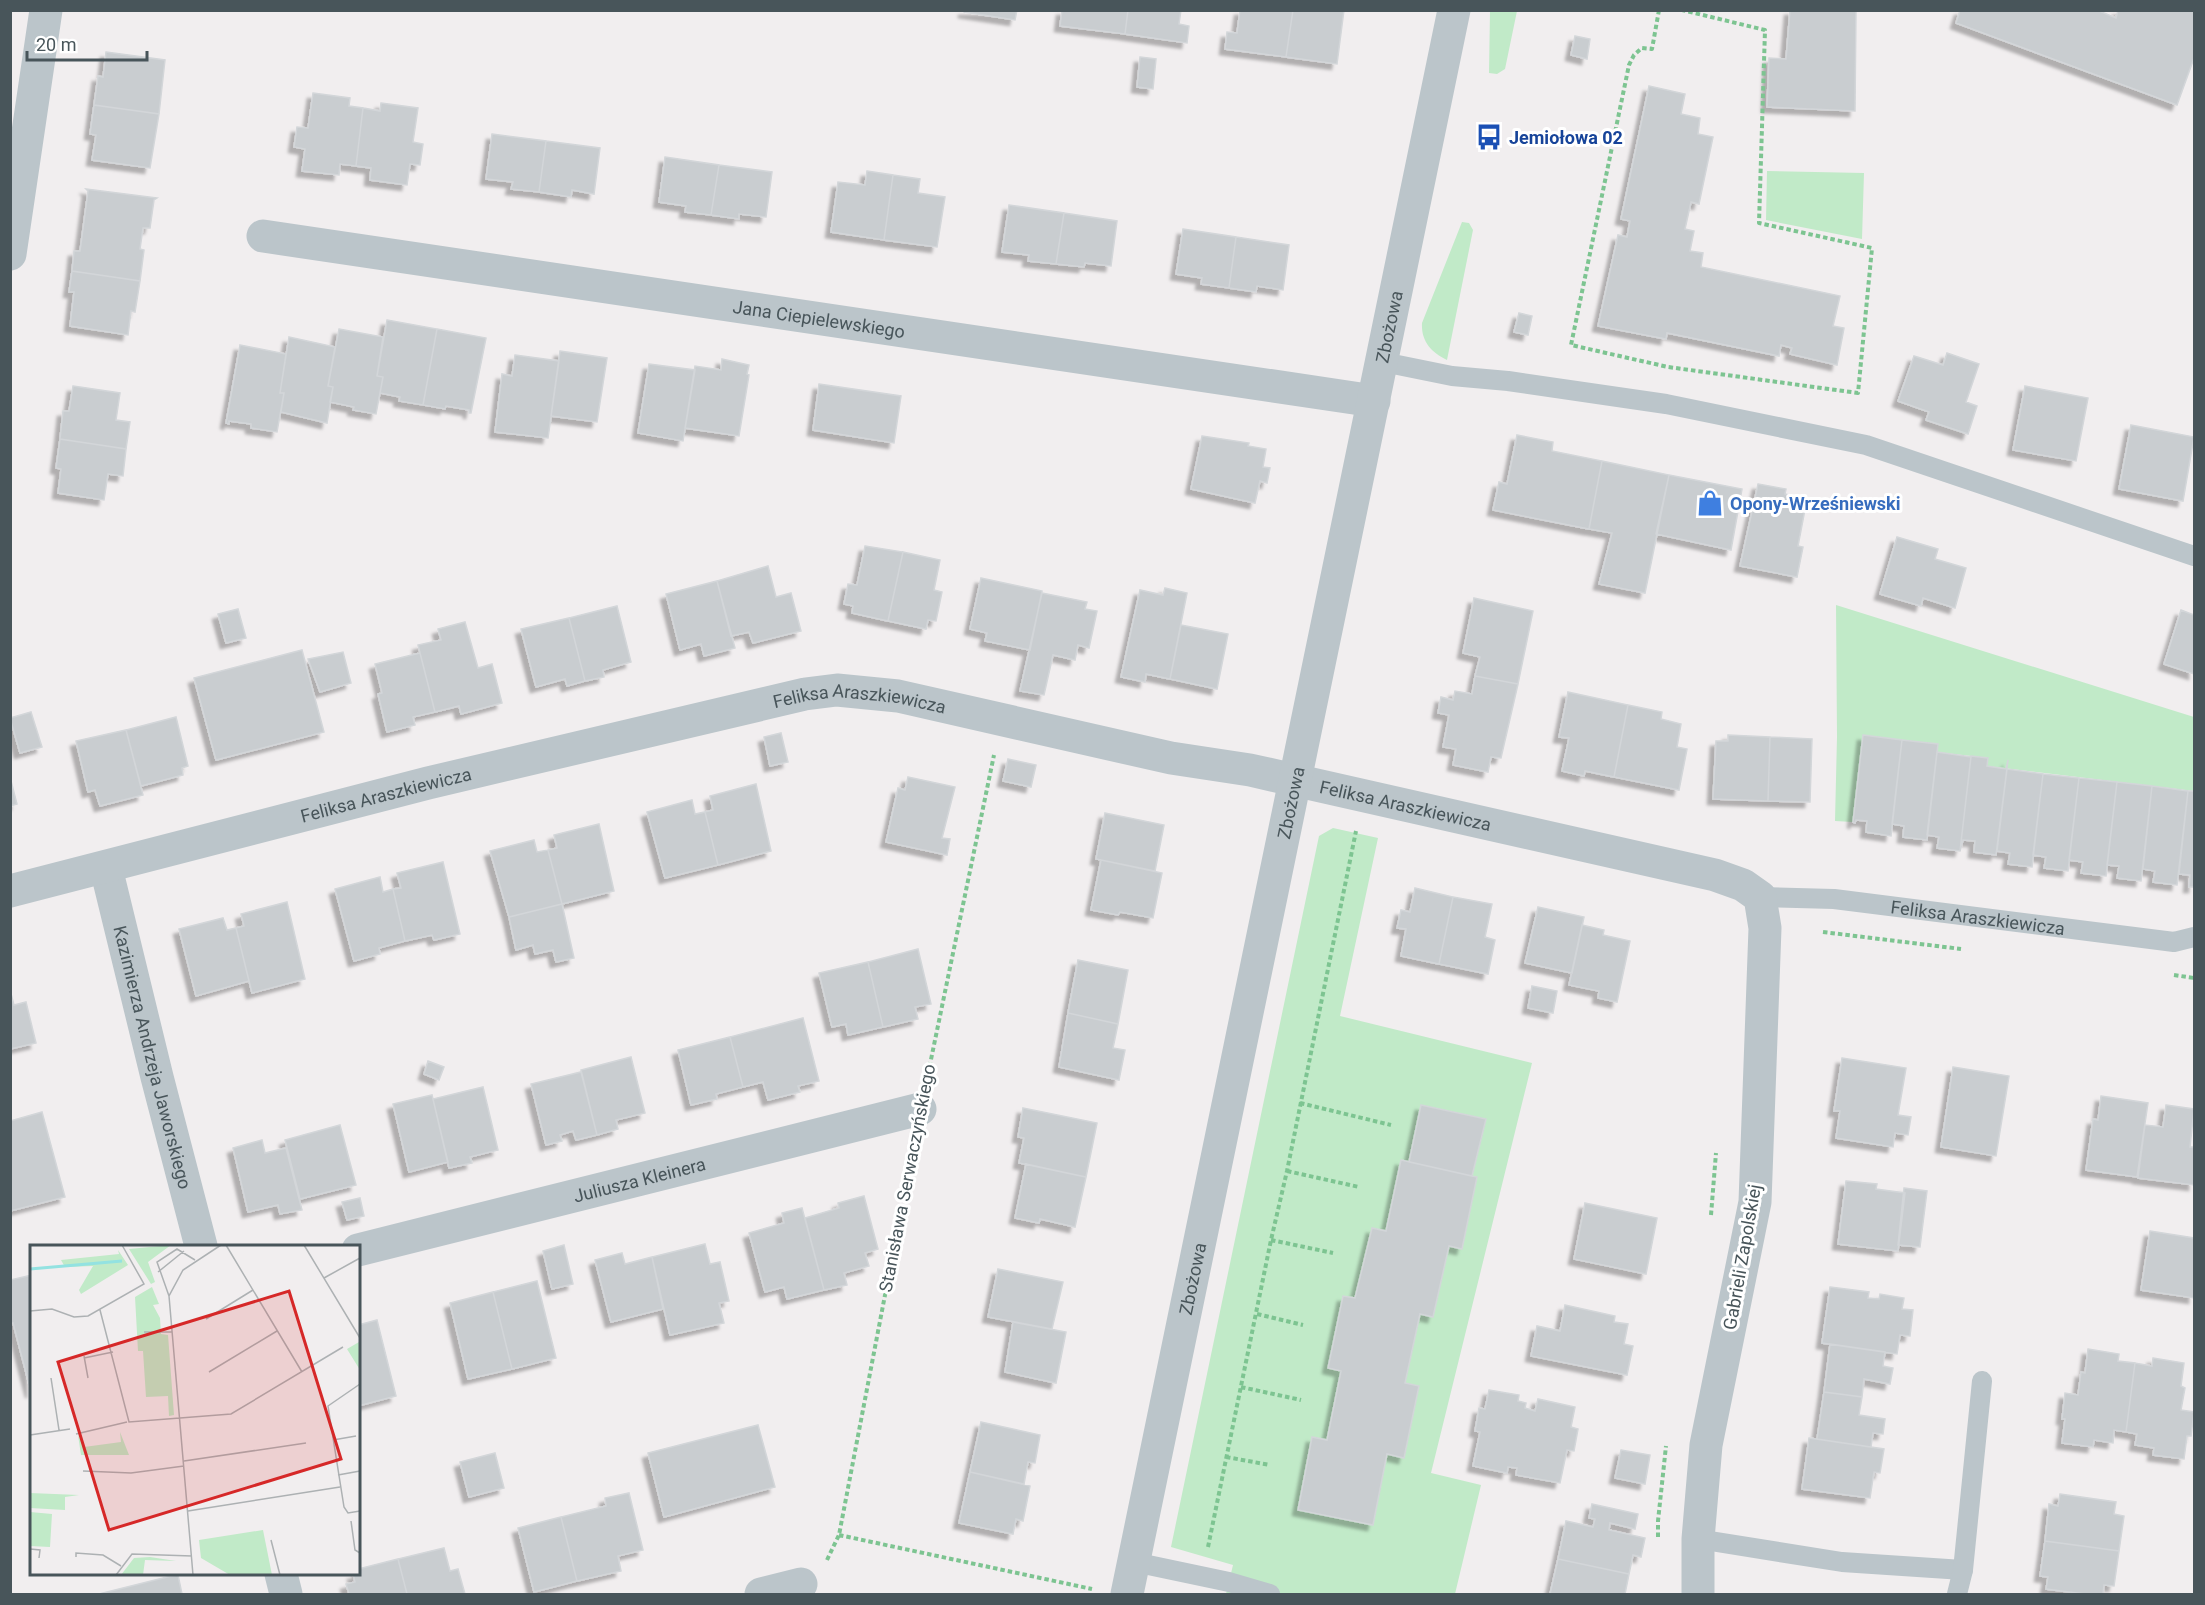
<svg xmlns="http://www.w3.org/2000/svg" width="2205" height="1605" font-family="Roboto,sans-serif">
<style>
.green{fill:#c1eac8}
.building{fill:#c9cdd0;stroke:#d3d6d9;stroke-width:1.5;filter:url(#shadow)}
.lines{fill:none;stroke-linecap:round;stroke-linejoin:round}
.path{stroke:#7dc491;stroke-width:4;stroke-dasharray:4.5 3;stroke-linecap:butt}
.service{stroke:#bbc5ca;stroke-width:20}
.minor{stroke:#bbc5ca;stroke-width:33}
.tertiary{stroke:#bbc5ca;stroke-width:33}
.labels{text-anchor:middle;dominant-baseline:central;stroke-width:6;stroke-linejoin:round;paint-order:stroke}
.transit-label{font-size:18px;font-weight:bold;fill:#164399;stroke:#fff;text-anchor:start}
.street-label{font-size:18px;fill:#48555a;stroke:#fff}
.shop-label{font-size:18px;font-weight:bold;fill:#366cbe;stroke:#fff;text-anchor:start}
.inset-river{fill:none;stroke:#93e2e1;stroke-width:3}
.inset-road{fill:none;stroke:#adb1b3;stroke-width:1.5}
.view{fill:#d62828;fill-opacity:0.15;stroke:#d62828;stroke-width:3}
.inset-edge{fill:none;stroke:#48555a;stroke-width:3}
</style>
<defs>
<filter id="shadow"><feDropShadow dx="-5.5" dy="5.5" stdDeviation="1.5" flood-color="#0004"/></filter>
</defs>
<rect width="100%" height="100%" fill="#f1eeef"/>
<path class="green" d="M1490,11H1517L1505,69L1497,74L1489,73Z
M1767,171L1864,173L1862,239L1766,220Z
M1462,222L1469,223L1473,230L1447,360C1431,352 1421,341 1422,323Z
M1836,605L2194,717V791L1987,766L1988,758L1937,752V744L1863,735L1853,822L1835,821L1837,737Z
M1333,828L1378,838L1340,1016L1532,1063L1431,1473L1481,1485L1455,1594H1226L1233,1565L1171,1547L1319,836Z"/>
<path class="building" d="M964,10H1017L1015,20L964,12Z
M1062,10H1128L1125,34L1060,26Z
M1128,10H1181L1179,24L1189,26L1187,43L1125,34Z
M1240,10H1293L1286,57L1225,49L1227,32L1237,33Z
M1293,10H1344L1337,64L1286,57Z
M1790,10H1856L1855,111L1767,107L1769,58L1786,59Z
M1960,10H2097L2116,18L2118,10H2194V58L2177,105L1956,23Z
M1575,36L1590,39L1587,59L1571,55Z
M106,52L165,60L159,114L94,105L98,76L103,77Z
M1140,57L1156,59L1153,89L1137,87Z
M1649,86L1685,94L1681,114L1700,118L1698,134L1713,137L1699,204L1691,202L1685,229L1694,231L1690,251L1703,253L1701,267L1840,296L1833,326L1844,328L1837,365L1790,354L1792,348L1781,345L1779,356L1667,333L1666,339L1598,326L1618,235L1627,237L1630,221L1621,219Z
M313,93L350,98L349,106L363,108L356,166L340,164L339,175L302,171L305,149L294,147L297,127L308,128Z
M381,103L418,108L413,142L423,144L420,165L410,164L407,185L370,180L371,168L356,166L363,108L380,111Z
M94,105L159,114L150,168L92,160L96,135L90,134Z
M492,134L546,141L539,192L511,189L513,182L486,179Z
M546,141L600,148L594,194L572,190L571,197L539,192Z
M665,157L719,165L711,215L685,212L686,206L659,202Z
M719,165L772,172L766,217L739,214V219L711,215Z
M867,171L893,175L884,240L831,232L838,182L865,185Z
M893,175L920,179L918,193L945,197L937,247L884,240Z
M86,189L157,198L154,200L150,228H143L140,249L144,250L140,281L72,271L74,251H80L88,191Z
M1009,205L1064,213L1056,264L1028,261L1029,255L1002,252Z
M1064,213L1117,221L1111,266L1085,263L1084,267L1056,264Z
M1183,229L1236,237L1229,288L1201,284L1202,278L1176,274Z
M1236,237L1289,245L1283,290L1257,286L1256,292L1229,288Z
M72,271L140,281L135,312L131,311L128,335L70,326L74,292H69Z
M1519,313L1532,316L1528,335L1514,332Z
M387,320L437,329L423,405L399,401L400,397L380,393L383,377L377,376Z
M339,329L383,337L377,376L383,377L376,414L353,410L354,407L330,402L333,387L328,386Z
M437,329L486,338L471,413H469V410L446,406L445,409L423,405Z
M289,337L335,347L328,386L333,387L327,423L281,412L284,393H280Z
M240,345L286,354L280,393H284L277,432L251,428V424L229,421V424L226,423Z
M560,351L607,358L597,422L551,416Z
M1947,353L1979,364L1966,402L1977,406L1968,434L1926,420L1929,412L1898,401L1914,356L1943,365Z
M515,355L559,361L548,438L495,432L502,374L512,376Z
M722,359L749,365L747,374L749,375L739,436L685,428L695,366L721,370Z
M649,364L695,370L683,441L638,433Z
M819,384L901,396L894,443L813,430Z
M73,386L120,393L116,420L130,422L126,449L60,439L63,411H69Z
M2025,386L2088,398L2076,461L2013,450Z
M2131,425L2194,437L2183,501L2119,489Z
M1517,435L1553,442L1552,451L1602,461L1589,529L1493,510L1499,482L1507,484Z
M1202,436L1249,443L1248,446L1266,449L1263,467L1270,468L1267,483L1260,481L1255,503L1191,489Z
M60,439L126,449L123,476L108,474L104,500L58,493L61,469L56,468Z
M1602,461L1669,475L1645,593L1599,584L1612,533L1589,529Z
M1669,475L1742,489L1731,550L1656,534Z
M1758,484L1786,489L1785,494L1807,499L1798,546L1803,547L1797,577L1740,566Z
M1897,537L1938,549L1935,559L1966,568L1955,608L1923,598L1921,606L1880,594Z
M865,546L903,552L888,621L852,613L853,606L844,604L848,584L857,585Z
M903,552L940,560L934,590L942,592L936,621L928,620L926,629L888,621Z
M768,566L776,597L791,593L801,631L753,643L749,632L731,636L717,581Z
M981,578L1042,591L1030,650L985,641L987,633L970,629Z
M717,581L735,648L704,656L701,644L680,650L666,594Z
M1165,588L1187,593L1170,679L1146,674L1145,682L1121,677L1140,590L1163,595Z
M1042,593L1087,602L1085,609L1097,611L1089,648L1078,645L1075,660L1053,655L1044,695L1020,691Z
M1474,598L1533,611L1518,684L1475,676L1480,657L1463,653Z
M617,606L631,662L603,670L604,677L585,681L569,618Z
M238,609L246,638L226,643L218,614Z
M2181,610L2194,615V674L2164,664Z
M569,618L585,681L567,686L565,679L536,687L521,629Z
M465,622L478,668L492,664L502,703L461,714L459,706L435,712L418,645L441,640L438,629Z
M1181,625L1228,634L1217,689L1170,679Z
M302,650L324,732L216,760L194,678Z
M343,652L351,683L320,692L308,659Z
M420,653L435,712L413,717L415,725L387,732L378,694L382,693L375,664Z
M1475,676L1518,684L1501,758L1491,757L1488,772L1453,765L1456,749L1443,747L1449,715L1438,713L1441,697L1453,700L1455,691L1472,694Z
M1568,692L1628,705L1614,777L1585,771L1584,776L1562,771L1569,738L1559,737Z
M1628,705L1662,712L1661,719L1681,724L1677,747L1687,749L1679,790L1614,777Z
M31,712L42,747L20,753L10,718Z
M176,717L188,766L182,768L183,775L141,786L126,730Z
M126,730L143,795L100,806L95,790L88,792L76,741Z
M781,733L788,762L770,766L764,737Z
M1728,735L1770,737L1768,801L1713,799L1716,741H1728Z
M1863,735L1902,740L1891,836L1866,832L1867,821L1856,820L1855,823L1853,822Z
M1770,737L1812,739L1810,802L1768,801Z
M1902,740L1938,744L1927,840L1903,837L1904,826L1892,824Z
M1937,752L1971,757L1960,851L1937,848L1939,837L1927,835Z
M1971,756L1988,758L1987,766L2006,769L2008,760L1996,855L1974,852L1975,841L1963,840L1960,851Z
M1008,759L1036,765L1031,787L1003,781Z
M2007,769L2043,774L2032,867L2008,864L2010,853L1997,851Z
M2043,774L2079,778L2068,871L2044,868L2046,857L2033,855Z
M10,777L17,804L10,806Z
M908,777L955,787L942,838L950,839L947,855L886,842L898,788L905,790Z
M2079,778L2117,782L2106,876L2081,873L2083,862L2069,860Z
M2117,782L2152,786L2141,881L2117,878L2119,866L2107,865Z
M756,784L771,851L718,865L705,812L713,810L710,796Z
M2152,786L2188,791L2177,885L2153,882L2155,871L2143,869Z
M2188,791H2194V887H2189L2190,875L2179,874Z
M692,800L695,814L705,812L718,865L665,878L647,812Z
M1105,813L1164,825L1155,871L1096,859Z
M599,824L614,891L562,904L548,850L557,848L554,835Z
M534,840L537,852L548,850L562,904L509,917L490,851Z
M1101,860L1162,873L1153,918L1120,912L1118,915L1091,910Z
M443,862L460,934L434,940L432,935L405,941L393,889L401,888L397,873Z
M380,877L383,892L393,889L405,941L379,948L380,954L354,961L335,889Z
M1415,888L1453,897L1439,964L1401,956L1406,929L1397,928L1401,910L1410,912Z
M1453,897L1492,904L1485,937L1495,940L1488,974L1439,964Z
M287,902L305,979L252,993L236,928L244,926L241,914Z
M562,904L574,958L556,962L553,950L535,954L533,945L516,950L509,917Z
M1538,907L1584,917L1572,973L1525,963Z
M223,918L227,930L236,928L249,981L196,996L179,929Z
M1582,925L1604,930L1603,935L1630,941L1617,1002L1598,998L1599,991L1569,985Z
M918,949L931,1004L915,1007L918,1019L883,1027L868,962Z
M1078,960L1128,970L1118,1024L1068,1013Z
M868,962L883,1027L848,1035L846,1024L832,1027L819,973Z
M1532,986L1557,991L1553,1013L1528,1008Z
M10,990L14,1005L26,1002L36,1043L10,1049Z
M1068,1013L1118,1024L1113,1048L1125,1050L1119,1080L1059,1067Z
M803,1018L819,1081L798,1086L800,1092L768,1100L763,1082L743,1087L730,1037Z
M730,1037L743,1087L716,1094L717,1099L691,1105L678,1050Z
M631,1057L645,1113L616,1120L618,1129L597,1135L581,1070Z
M1842,1058L1906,1068L1898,1115L1911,1117L1908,1135L1895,1133L1893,1147L1836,1138L1840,1111H1834Z
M428,1061L444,1067L439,1080L424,1074Z
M1953,1067L2009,1076L1996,1156L1941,1147Z
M581,1072L597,1135L576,1140L573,1131L560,1135L562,1141L546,1145L531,1084Z
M483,1087L498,1150L470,1157L472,1163L449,1168L433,1099Z
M432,1095L448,1162L409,1172L393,1104Z
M2101,1096L2148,1103L2137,1177L2086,1170L2093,1119L2098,1120Z
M1421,1105L1486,1119L1472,1176L1409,1162Z
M2166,1105L2194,1109L2190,1147H2194V1185L2138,1178L2145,1125L2163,1127Z
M1023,1108L1097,1123L1086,1177L1019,1163L1024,1138L1018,1137Z
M42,1112L65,1197L10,1211V1121Z
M340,1125L356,1185L300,1199L285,1140Z
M262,1140L265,1153L286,1148L302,1210L280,1214L278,1205L248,1212L233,1148Z
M1401,1160L1477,1177L1462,1249L1449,1246L1433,1317L1420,1314L1405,1383L1419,1386L1404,1458L1387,1454L1373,1525L1298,1510L1312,1437L1327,1440L1341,1371L1328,1368L1343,1296L1355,1298L1372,1228L1386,1231Z
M1026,1164L1086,1177L1075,1227L1040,1219L1039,1223L1015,1218Z
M1846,1181L1877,1184L1876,1189L1905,1193L1898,1251L1838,1244Z
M1904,1188L1927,1191L1920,1247L1898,1245Z
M864,1196L878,1249L865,1253L869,1266L844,1273L847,1285L824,1290L805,1218L839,1208L838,1203Z
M360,1198L364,1216L347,1220L342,1202Z
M1585,1203L1657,1218L1646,1274L1574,1259Z
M802,1208L824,1290L787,1299L784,1287L765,1292L749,1233L784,1223L782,1213Z
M2150,1231L2194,1238V1298L2141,1290Z
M705,1244L710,1264L720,1262L729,1301L719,1303L724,1323L670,1335L652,1257Z
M564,1245L573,1284L552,1289L543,1251Z
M622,1253L625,1264L652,1257L663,1309L611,1322L595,1260Z
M998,1269L1063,1282L1052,1329L988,1317Z
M32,1275V1392H31L13,1323L10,1324V1280Z
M537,1281L556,1358L512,1369L493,1292Z
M1830,1287L1869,1292L1868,1298L1879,1299L1880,1294L1904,1298L1902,1309L1913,1310L1910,1336L1900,1335L1897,1354L1822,1343Z
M493,1292L512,1369L468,1379L450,1303Z
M1565,1305L1615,1316L1614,1322L1628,1324L1624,1344L1633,1346L1627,1375L1531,1356L1537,1326L1560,1331Z
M377,1320L396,1396L358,1406V1325Z
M1013,1322L1066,1332L1056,1383L1005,1372Z
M1830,1344L1885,1352L1883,1366L1893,1368L1890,1384L1864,1379L1862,1397L1824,1392Z
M2088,1349L2119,1354L2118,1361L2135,1363L2126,1432L2114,1430L2113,1443L2094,1440L2093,1447L2062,1443L2065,1419H2062L2065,1393L2078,1395L2081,1372L2085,1373Z
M2153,1358L2184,1363L2181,1386L2185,1388L2181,1410L2194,1412L2191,1436H2187L2184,1459L2153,1455L2154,1448L2135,1445L2137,1434L2126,1432L2135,1363L2152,1366Z
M1489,1390L1519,1395L1518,1401L1526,1403L1525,1408L1535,1411L1538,1399L1575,1407L1571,1427L1578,1429L1574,1451L1567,1450L1560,1483L1516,1475L1517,1468L1508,1467L1507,1473L1473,1466L1480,1432L1475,1431L1479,1408L1485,1409Z
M1824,1392L1862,1397L1859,1415L1885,1419L1883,1434L1873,1433L1871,1447L1817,1439Z
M981,1422L1040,1435L1035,1463L1028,1462L1024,1484L970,1472Z
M758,1425L775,1487L664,1517L648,1453Z
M1809,1438L1884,1449L1880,1473L1874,1472L1870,1498L1802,1489Z
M1621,1450L1650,1455L1645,1484L1615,1478Z
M495,1453L504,1488L469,1497L460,1462Z
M970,1472L1030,1486L1023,1521L1016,1519L1013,1534L959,1523Z
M629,1493L643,1550L618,1556L621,1571L577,1581L561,1517L606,1506L605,1498Z
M2060,1494L2116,1502L2114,1514L2124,1516L2119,1551L2045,1541L2049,1504L2058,1506Z
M1592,1504L1638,1514L1635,1529L1610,1523L1609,1530L1645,1538L1641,1557L1633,1555L1629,1574L1558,1559L1566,1521L1593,1527L1595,1519L1589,1518Z
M561,1517L577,1581L534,1592L518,1528Z
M2045,1541L2119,1551L2114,1586L2104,1585L2103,1594H2085L2046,1589L2048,1577L2040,1576Z
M444,1548L450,1571L458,1569L465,1594H407L398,1559Z
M398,1559L407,1594H349L346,1584L355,1582L353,1574H358V1569Z
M1558,1559L1629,1574L1625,1594H1550Z
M178,1575L182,1594H99L167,1577Z"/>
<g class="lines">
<path class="path" d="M1659,10L1652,49L1642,48L1634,55L1629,65L1571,345L1668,367L1858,393L1872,248L1759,223L1765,30L1682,10
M1823,932L1961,949
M2174,975L2194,978
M928,1074L994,755
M1300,1103L1391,1125
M1287,1171L1359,1187
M1711,1215L1716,1153
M1271,1240L1333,1253
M1257,1314L1303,1325
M1241,1387L1301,1400
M1226,1457L1270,1465
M839,1535L1092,1589
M1658,1537V1521L1666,1446
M1208,1547L1271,1240L1287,1171L1356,831
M827,1560L839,1535L913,1149"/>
<g class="service">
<path d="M1383,362L1452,376L1508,381L1666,404L1866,445L2194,556"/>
<path id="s1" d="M1760,897L1834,899L2174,942L2194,937"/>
<path d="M1698,1539L1842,1562L1963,1570"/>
<path d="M1134,1562L1229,1582L1270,1594"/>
<path d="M1957,1594L1963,1570L1982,1381"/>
</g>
<g class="minor">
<path id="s2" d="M263,236L1374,401"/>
<path d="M10,254L46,10"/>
<path id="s3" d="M106,868L157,1077L201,1246"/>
<path id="s4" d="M10,891L428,783L805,694L837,690L898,696L1171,758L1250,770L1715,875L1743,885L1760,897L1765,928L1755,1202L1706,1445L1698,1539V1594"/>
<path id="s5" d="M358,1250L920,1109"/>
<path d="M281,1574L286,1594"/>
<path d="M761,1594L801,1584"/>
</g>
<path class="tertiary" id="s6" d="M1127,1594L1454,10"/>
</g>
<defs>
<g id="bus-bare" transform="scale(2.07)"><path d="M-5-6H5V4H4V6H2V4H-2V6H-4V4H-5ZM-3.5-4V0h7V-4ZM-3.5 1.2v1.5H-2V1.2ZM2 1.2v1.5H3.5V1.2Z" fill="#1a4fb4" stroke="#fff" stroke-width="2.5" paint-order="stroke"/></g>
<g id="shop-bare" transform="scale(2.07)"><path d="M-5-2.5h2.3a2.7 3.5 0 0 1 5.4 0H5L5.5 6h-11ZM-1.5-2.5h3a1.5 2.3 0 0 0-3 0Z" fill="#3f7fe0" stroke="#fff" stroke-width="2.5" paint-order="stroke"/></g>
</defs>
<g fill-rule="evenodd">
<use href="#bus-bare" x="1489" y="137"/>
<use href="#shop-bare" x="1710" y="503"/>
</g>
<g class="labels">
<g class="transit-label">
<text x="1509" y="137">Jemiołowa 02</text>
</g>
<g class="street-label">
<text stroke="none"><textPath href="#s2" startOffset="562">Jana Ciepielewskiego</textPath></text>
<text stroke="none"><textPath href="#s6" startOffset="1294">Zbożowa</textPath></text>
<text stroke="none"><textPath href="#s4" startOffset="874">Feliksa Araszkiewicza</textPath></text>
<text stroke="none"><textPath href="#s4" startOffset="388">Feliksa Araszkiewicza</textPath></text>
<text stroke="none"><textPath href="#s6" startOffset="808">Zbożowa</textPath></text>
<text stroke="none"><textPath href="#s4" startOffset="1432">Feliksa Araszkiewicza</textPath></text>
<text stroke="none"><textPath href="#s1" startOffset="219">Feliksa Araszkiewicza</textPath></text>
<text stroke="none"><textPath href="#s3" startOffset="195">Kazimierza Andrzeja Jaworskiego</textPath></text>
<text transform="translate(907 1178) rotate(-79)">Stanisława Serwaczyńskiego</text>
<text stroke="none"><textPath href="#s5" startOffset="290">Juliusza Kleinera</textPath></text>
<text transform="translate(1742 1257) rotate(-80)">Gabrieli Zapolskiej</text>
<text stroke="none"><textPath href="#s6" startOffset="322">Zbożowa</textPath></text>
</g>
<g class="shop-label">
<text x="1730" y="503">Opony-Wrześniewski</text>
</g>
</g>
<g transform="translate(30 1245)">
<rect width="330" height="330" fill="#f1eeef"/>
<path d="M141,0L118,17L125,37L121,39L99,4ZM88,5L98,20L51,49L49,45L63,21L35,22L31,15L89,9ZM122,42L129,59L123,60L130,73L131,89L138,90L144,170L139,171L138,151L116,152L113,106H108L105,52ZM329,97L330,99V125L317,104ZM90,187L99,210H51L48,190L54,202L91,197ZM0,248L49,250L35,252V265L0,263ZM0,267L22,269L20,302L0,301ZM233,285L242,330H200L171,313L169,295ZM104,313L120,312L146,316L115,315L113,330H91Z" fill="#c1eac8"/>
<path class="inset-river" d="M0,24L92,16"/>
<path class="inset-road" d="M196,0L272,127M274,0L330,93M128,27L154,6M294,33L330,13M139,51L127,17L147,4L165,15M70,65L99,177L201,169L313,102M0,66L22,64L44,72L58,71L114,39L92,0M176,74L223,45M114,87H142M54,111L58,133M54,113L83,107M179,127L247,86M21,133L29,185M330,139L298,161L314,262L318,268L330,266M46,189L97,177M0,190L40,184M303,195L326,191M154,216L276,198M53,226L101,228L154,221M308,230L330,226M158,266L310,242M321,276L325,305L330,308M241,295L250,330M0,304L10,305L9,313M46,312V308L73,310L91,321M86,330L102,309L162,311M163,330L139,51L153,25L191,0"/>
<path class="view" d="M259,46L311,214L79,285L28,117Z"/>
<rect width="330" height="330" class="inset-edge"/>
</g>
<rect width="2205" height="1605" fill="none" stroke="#48555a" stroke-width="24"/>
<path d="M27 51v9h120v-9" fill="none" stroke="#48555a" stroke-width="3"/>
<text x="36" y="51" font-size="18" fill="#48555a" stroke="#ffffff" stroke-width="4.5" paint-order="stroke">20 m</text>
</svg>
